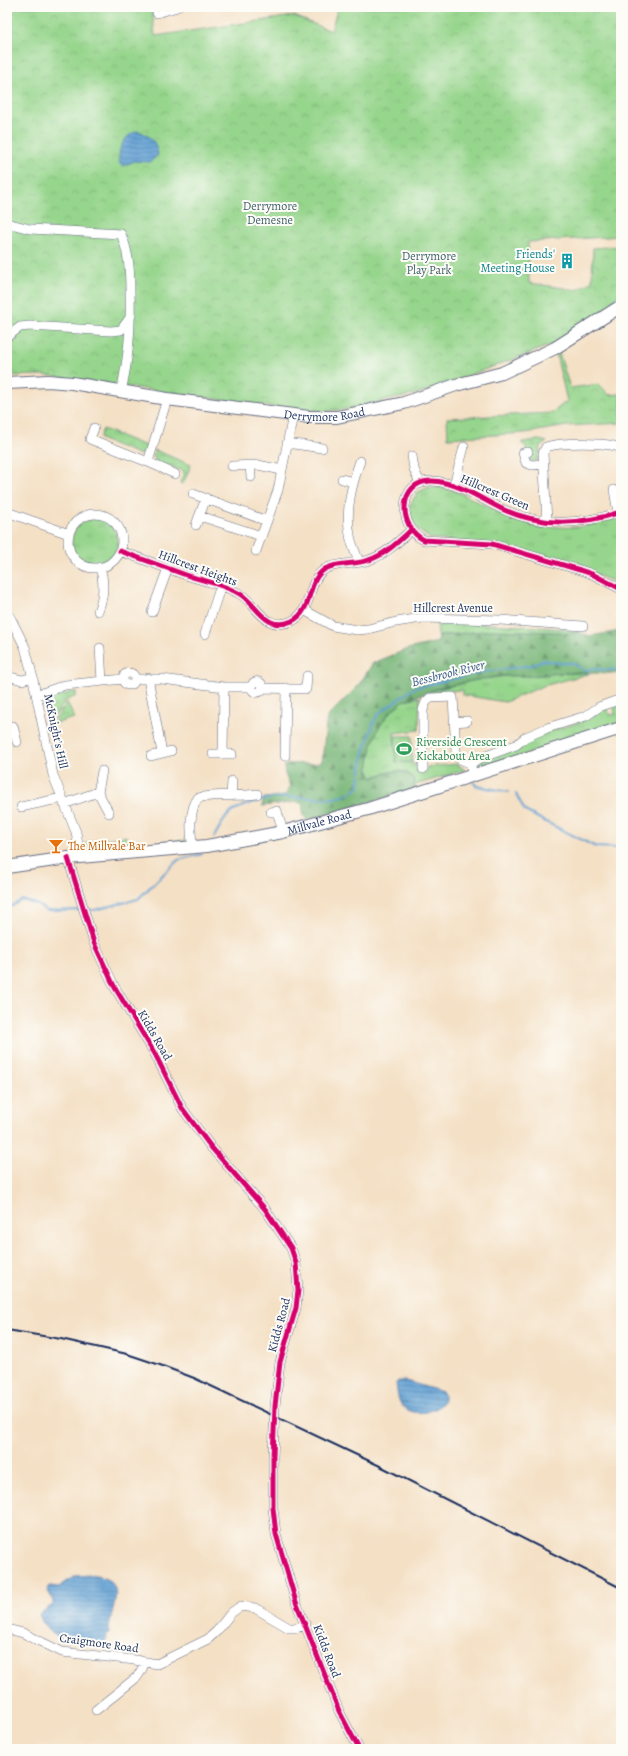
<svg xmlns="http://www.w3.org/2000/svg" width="628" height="1756" font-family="Alegreya,serif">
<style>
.grass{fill:url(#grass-tufts);stroke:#588275}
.forest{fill:url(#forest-firs);stroke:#4a726b}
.park{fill:url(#park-crowns);stroke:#588275}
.pitch{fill:#96d58c;stroke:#588275}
.water{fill:url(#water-rules);stroke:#3e6898}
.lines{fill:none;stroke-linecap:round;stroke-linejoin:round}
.stream{stroke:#62a0d3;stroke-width:2}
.minor-casing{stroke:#676d82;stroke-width:10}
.major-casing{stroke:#676d82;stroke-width:14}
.minor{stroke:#fff;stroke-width:9}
.major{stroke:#fff;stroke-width:12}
.rail{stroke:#1b2f5e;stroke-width:2}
.cycleway-casing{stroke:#fdfcf7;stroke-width:8}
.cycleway{stroke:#d6006c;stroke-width:5}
.labels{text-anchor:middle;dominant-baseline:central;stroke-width:4;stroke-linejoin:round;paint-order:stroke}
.park-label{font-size:12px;fill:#40616c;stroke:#fdfcf7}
.culture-label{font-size:12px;fill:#0d838f;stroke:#fdfcf7;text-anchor:end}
.street-label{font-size:12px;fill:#1b2f5e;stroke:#fdfcf7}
.leisure-label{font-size:12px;fill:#27864d;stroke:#fdfcf7;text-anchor:start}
.food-label{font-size:12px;fill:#c56008;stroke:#fdfcf7;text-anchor:start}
.water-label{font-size:13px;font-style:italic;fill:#375c8d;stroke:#fdfcf7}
</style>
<defs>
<pattern id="grass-tufts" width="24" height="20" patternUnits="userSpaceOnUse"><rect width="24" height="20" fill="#96d58c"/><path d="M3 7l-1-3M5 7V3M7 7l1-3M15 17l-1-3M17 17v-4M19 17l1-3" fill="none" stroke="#81b77b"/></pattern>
<pattern id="forest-firs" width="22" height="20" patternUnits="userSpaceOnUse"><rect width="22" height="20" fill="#78b678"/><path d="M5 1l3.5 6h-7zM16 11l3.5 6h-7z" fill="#629466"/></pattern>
<pattern id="park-crowns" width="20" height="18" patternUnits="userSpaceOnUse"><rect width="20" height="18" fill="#96d58c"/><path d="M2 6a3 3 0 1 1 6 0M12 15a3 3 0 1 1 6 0" fill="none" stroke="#81b77b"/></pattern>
<pattern id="water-rules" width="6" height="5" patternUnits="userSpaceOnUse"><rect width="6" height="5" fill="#62a0d3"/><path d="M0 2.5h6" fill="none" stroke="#5083ae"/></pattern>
</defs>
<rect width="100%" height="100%" fill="#fdfcf7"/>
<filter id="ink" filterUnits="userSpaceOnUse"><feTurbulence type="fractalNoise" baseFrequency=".025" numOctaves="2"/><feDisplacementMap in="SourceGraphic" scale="8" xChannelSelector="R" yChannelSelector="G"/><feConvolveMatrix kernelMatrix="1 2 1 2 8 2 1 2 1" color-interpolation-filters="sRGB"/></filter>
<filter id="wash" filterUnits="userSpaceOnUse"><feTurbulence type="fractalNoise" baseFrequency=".012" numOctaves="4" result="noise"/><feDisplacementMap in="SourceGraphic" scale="16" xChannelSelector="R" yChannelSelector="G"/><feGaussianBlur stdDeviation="0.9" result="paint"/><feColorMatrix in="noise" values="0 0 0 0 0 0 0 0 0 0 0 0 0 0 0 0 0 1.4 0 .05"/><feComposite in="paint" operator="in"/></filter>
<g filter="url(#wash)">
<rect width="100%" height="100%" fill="#f4e0c5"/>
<path class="grass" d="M103,429L148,447L145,452L141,455L100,439V436Z
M539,440L547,442L540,447L538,460L530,462L525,445L522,444V442Z
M155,450L191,465L183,484L180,483L184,471L156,462L153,455Z
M430,487C455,486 476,502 498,512C526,525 561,531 591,525C601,523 611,519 621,517V584L540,554L429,538L411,525L409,506L418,492Z
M72 542a23 23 0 1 1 46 0a23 23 0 1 1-46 0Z
M437,623L490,624L580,630V633L493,630L438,636Z
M562,673H583L588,674L543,686L505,702L463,695V690L447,691L422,696L435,690L475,680L515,675L530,676Z
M76,691V696L65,701L53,719L46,696L52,694L55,697Z
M420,697L419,730L394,733L396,762H412L413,765L418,764L419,772L426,771L427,767L457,764L465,770L415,785C411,763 387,772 372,778C359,754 381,716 402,702C407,699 414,698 420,697Z
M45,700L58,743L54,744L52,734L49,731L43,703Z
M619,701L621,704V722L479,770L476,768L477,764L485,759L522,747C534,728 583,729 601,709L607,708L610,715L615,714L614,706Z
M67,702L74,718L53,724Z
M126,836L128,844L131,846L185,840L184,843L89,850L84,845L87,842Z"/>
<path class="forest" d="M493,630L580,633L590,636L621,631V673H560L530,676H502L476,680L435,689L403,701L389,713L378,729L372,745L368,771L373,778C387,772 401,767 414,778L415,788L411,790L307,820L304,816L302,803L297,802L262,806L264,798L285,796L290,786L285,774L284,766C296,760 312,768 322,761L327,717L358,686L373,663L408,649L438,642L439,636Z"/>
<path class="park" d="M7,7H152L155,36L294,16L331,31L338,7H621V236L528,242L529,283L577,290L592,281L593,248L621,246V304L568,339L421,393L342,410L324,411L288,409L43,375L7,376Z
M559,353L570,388L599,384L609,395L621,394V423L567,426L525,433L448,438L447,418L552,413L567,401L556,354Z"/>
<path class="pitch" d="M395,736H412V762H396Z"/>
<path class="water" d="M138,131C150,135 157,142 158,155L150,162L134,161L124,166L120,164C116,150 125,134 138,131Z
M398,1381H406L443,1392C451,1412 410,1420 401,1404C397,1398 397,1390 396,1383Z
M90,1575C134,1580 108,1607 109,1634L106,1635L107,1639L102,1647C96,1646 94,1641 88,1640C80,1638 71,1640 63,1638C52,1637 42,1624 39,1614L53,1605V1601L47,1589L49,1586L59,1587L75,1576Z"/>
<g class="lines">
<path class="stream" d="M473,782L477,786L508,792
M516,794L525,811L544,821L596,847L621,848
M214,837C218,830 223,820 229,814C244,802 269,798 287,797C313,796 336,805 358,788L363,756L373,724L378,714L414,688L483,672L533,665L543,660L559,663H573L585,671L590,669L621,670
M7,909L22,900L36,904L47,911L81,910
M88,910H95L138,899L178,860L202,854"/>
</g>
</g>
<g filter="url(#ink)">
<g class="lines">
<g class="minor-casing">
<path id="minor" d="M157,13L177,7
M7,223L30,229L121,234C129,253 130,271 130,291C131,328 129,356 121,392
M7,337L20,327L30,326L111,331L121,330L131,316
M167,399L148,462L175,474
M94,428L90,439L148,462
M287,443L322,448
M528,452L523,453L526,463L532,465L543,464
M412,456L414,469L420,483
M250,465L251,477
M232,466L258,465L282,470
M342,479L353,482
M454,485L464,447
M614,490L618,513
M193,494L267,521
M7,512L69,534
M621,512C580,525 542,527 502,509C479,498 458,482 432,481C398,480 397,527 424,540L492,544L580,570L592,574L621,589
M68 541a27 27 0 1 1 54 0a27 27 0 1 1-54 0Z
M200,516L261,536
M547,521L543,453L546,447C561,442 607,442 621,448
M196,525L206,498
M120,551C142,559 164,567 186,575C204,581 223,584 240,594C257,604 265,633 292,621C314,610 306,581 325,569C337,562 355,565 369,560C385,555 399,541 411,530
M256,551L278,490L293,415
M359,562C356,553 351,544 350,535C345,510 352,484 360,461
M304,610L333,626L357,630L368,629L396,622L422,618L500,620L583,626
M7,611L25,647L31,670L53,775L76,832L80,857
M98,611C104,596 105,583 100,567
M152,612L168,568
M205,634L221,585
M100,648L102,681
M123 679a6 6 0 1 1 12 0a6 6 0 1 1-12 0Z
M7,676L22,680L33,677
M148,678L162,753
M135,679H162L224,687H252
M251.5 687a5.5 5.5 0 1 1 11 0a5.5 5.5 0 1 1-11 0Z
M262,688L306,689L307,676
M37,695L65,685L123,679
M454,722L467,721
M13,726L17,742
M213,754H232
M223,754L224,687
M151,756L171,751
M285,756L286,688
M423,769V710L426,702L430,698L453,697L456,753C458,760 465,762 472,763
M102,771L98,792L109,813
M474,775L471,768L472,763L478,759L516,745L526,737L547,728L586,716L599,707L621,699
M231,796L232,781
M64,804L98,792
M21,807L62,798
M271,812L277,811L283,832
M193,848C190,833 189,810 198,798C217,793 238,797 257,794
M68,858L94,943L114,986L155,1054L182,1108L211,1147L265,1209L291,1248L296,1263L298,1290L296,1308L280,1362L275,1406L273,1457V1508L276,1534L296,1602L339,1711L359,1749
M7,1629L23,1633L62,1652L135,1660L157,1664L208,1639L217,1631L231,1613L241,1606L255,1608L289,1628H296L306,1625
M96,1710L137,1677L141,1671L145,1662"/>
</g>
<g class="major-casing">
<g id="major">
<path id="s1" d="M7,383L48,381L72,383L167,399L309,417H337L404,403L456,385L502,373L555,348L621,306"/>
<path id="s2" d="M7,867L68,858L207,846L283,832L368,809L621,728"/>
</g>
</g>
<use href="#minor" class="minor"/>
<use href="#major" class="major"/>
<path class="rail" d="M7,1330L61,1339L127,1354L160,1365L194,1378L380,1466L621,1588"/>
<g class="cycleway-casing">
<path id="cycleway" d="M621,512C580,525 542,527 502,509C479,498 458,482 432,481C398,480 397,527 424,540L492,544L580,570L592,574L621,589
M120,551C142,559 164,567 186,575C204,581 223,584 240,594C257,604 265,633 292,621C314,610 306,581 325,569C337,562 355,565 369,560C385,555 399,541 411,530
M68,858L94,943L114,986L155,1054L182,1108L211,1147L265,1209L291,1248L296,1263L298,1290L296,1308L280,1362L275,1406L273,1457V1508L276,1534L296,1602L339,1711L359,1749"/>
</g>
<use href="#cycleway" class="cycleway"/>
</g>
</g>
<defs>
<g id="building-bare" transform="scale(1.2)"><path d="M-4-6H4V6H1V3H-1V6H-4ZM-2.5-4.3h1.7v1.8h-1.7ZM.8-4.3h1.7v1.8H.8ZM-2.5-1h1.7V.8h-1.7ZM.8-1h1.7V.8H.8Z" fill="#0f9aa8" stroke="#fdfcf7" stroke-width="2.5" paint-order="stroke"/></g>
<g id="stadium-bare" transform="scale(1.2)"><path d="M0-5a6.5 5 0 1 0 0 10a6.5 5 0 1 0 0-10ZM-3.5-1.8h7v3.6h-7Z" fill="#2e9e5b" stroke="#fdfcf7" stroke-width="2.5" paint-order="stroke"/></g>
<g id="bar-bare" transform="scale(1.2)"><path d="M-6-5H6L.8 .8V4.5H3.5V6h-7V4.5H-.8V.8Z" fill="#e8710a" stroke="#fdfcf7" stroke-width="2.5" paint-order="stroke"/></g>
</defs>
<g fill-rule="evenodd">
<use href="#building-bare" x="567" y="261"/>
<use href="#stadium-bare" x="404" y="749"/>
<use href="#bar-bare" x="56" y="846"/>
</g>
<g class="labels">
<g class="park-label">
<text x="270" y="206">Derrymore<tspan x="270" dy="14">Demesne</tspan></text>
<text x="429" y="256">Derrymore<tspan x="429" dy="14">Play Park</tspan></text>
</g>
<g class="culture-label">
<text x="555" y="254">Friends'<tspan x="555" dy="14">Meeting House</tspan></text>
</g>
<g class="street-label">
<text stroke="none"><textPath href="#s1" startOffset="320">Derrymore Road</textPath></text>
<text transform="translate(495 492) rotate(23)">Hillcrest Green</text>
<text transform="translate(198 568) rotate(20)">Hillcrest Heights</text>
<text x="453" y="608">Hillcrest Avenue</text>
<text transform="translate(56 731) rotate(78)">McKnight's Hill</text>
<text stroke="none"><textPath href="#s2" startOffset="316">Millvale Road</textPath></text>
<text transform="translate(155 1035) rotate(60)">Kidds Road</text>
<text transform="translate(279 1325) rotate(-75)">Kidds Road</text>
<text transform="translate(99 1643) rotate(8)">Craigmore Road</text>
<text transform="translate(327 1651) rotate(69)">Kidds Road</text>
</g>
<g class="leisure-label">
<text x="416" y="742">Riverside Crescent<tspan x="416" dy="14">Kickabout Area</tspan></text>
</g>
<g class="food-label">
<text x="68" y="846">The Millvale Bar</text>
</g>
<g class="water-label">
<text transform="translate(448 673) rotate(-14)">Bessbrook River</text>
</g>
</g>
<rect width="628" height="1756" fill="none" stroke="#fdfcf7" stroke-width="24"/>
</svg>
